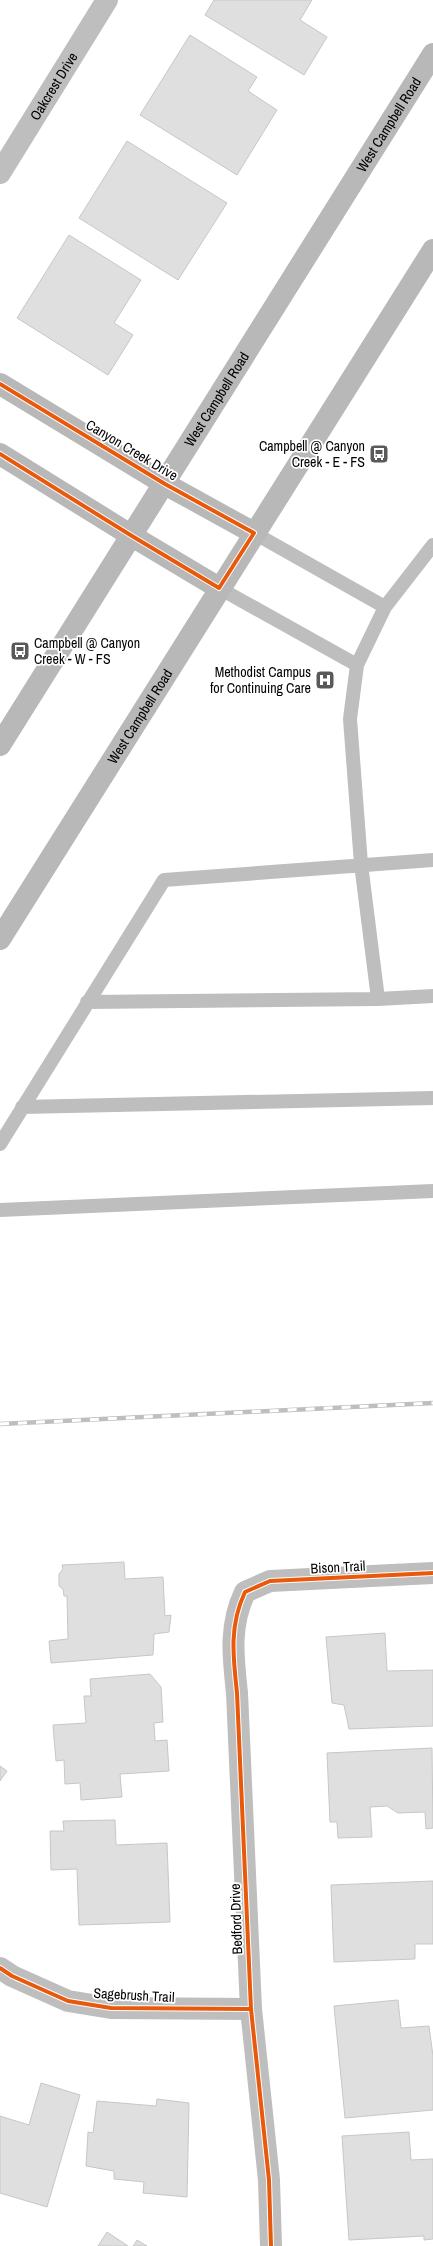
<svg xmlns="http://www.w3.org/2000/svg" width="433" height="2246" font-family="'Archivo Narrow',sans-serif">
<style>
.building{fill:#dfdfdf;stroke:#c7c7c7}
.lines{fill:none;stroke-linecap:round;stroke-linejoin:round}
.lane{stroke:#bebebe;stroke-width:14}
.street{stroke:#bebebe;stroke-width:22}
.secondary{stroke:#b8b8b8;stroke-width:22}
.rail-casing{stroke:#bebebe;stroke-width:4.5}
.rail{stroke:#fff;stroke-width:3;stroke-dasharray:9;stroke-linecap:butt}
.cycleway-casing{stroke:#fff;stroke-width:6}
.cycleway{stroke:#e8590c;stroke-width:4}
.labels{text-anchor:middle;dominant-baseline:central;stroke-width:3.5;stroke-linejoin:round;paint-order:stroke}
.street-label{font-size:14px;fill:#000;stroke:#fff}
.poi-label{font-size:14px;fill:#000;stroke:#fff;text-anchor:end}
</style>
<rect width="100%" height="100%" fill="#fff"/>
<path class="building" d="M214,0H312L300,20L327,37L304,75L205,15Z
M190,35L257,77L248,91L277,110L237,175L140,115Z
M127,141L227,203L178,280L79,218Z
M69,235L141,280L114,323L133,335L108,375L17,318Z
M124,1562L125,1579L163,1577L165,1616L171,1615L169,1632L154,1634L153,1655L51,1663L49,1641L68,1639L67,1596H64L63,1589L59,1586V1574L63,1569L62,1565Z
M385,1633L387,1671L433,1670V1726L349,1729L344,1705L332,1703L326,1637Z
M150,1674L161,1687L163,1722L154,1723L155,1741L167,1740L169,1771L120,1774L122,1797L81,1800L80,1783L65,1784L64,1760L56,1761L53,1725L86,1723L84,1696H91L90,1679Z
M432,1748L433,1828L426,1829L425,1812L398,1813L387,1806L370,1807L372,1837L338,1838L337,1822H330L327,1753Z
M0,1766L7,1771L0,1781Z
M115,1820L116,1845L167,1843L170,1922L79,1925L77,1869L51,1870L50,1831H64L63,1821Z
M433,1881V1944H415V1959L334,1962L331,1885Z
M398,2000L401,2028L429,2026L433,2056V2110L345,2118L334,2006Z
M41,2083L80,2095L47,2207L0,2193V2116L29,2125Z
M157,2099L189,2103L187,2197L143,2193L144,2182L114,2179V2171L86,2166L88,2132L93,2133L97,2101L156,2106Z
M409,2132L411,2160L433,2159V2239L424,2240V2236L349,2240L342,2136Z
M107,2232L128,2246H98Z
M137,2240L147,2246H133Z"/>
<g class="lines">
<path class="lane" d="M254,533L385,607
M219,588L357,665
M378,999L361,864L350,719L357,665L385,607L433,545
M87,1002L378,999L433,996
M22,1107L433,1098
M0,1144L164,880L433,860
M0,1210L433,1191"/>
<g class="street">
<path id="s1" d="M0,173L107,0"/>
<path d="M0,1968L12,1976L68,2001L111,2008L251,2009"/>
<path d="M271,2246L269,2180L251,2009L237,1693C233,1656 229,1626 245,1592L270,1581L433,1573"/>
</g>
<g class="secondary">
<path d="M0,384L165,484L254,533"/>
<path d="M0,454L132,536L219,588"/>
<path id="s2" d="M0,745L433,54"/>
<path id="s3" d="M0,939L433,250"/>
</g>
<g class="rail-casing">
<path id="rail" d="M0,1424L433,1403"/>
</g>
<use href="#rail" class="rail"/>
<g class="cycleway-casing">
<path id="cycleway" d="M0,384L165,484L254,533L219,588L132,536L0,454
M0,1968L12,1976L68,2001L111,2008L251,2009
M271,2246L269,2180L251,2009L237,1693C233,1656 229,1626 245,1592L270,1581L433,1573"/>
</g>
<use href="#cycleway" class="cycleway"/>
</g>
<defs>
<g id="bus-square" transform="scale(1)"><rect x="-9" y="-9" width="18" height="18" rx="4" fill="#595959" stroke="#fff"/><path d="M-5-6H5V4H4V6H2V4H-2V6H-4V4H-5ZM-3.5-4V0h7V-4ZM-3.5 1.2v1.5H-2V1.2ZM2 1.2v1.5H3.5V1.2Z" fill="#fff"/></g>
<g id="hospital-square" transform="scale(1)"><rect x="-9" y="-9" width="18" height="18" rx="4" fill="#595959" stroke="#fff"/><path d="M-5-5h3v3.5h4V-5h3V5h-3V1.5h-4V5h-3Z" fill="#fff"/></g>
</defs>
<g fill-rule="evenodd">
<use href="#bus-square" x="379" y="454"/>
<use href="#bus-square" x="20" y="651"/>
<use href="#hospital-square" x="325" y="680"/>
</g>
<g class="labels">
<g class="street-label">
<text stroke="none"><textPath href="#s1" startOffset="102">Oakcrest Drive</textPath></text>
<text stroke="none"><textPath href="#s2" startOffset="732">West Campbell Road</textPath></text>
<text stroke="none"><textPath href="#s2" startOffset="408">West Campbell Road</textPath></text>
<text transform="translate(132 450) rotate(31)">Canyon Creek Drive</text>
<text stroke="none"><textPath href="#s3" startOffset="263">West Campbell Road</textPath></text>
<text transform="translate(338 1567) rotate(-3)">Bison Trail</text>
<text transform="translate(236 1919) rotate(-92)">Bedford Drive</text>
<text transform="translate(134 1995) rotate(3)">Sagebrush Trail</text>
</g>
<g class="poi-label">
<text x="365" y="446">Campbell @ Canyon<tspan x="365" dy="16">Creek - E - FS</tspan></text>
<text x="34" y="643" text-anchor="start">Campbell @ Canyon<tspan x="34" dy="16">Creek - W - FS</tspan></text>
<text x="311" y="672">Methodist Campus<tspan x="311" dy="16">for Continuing Care</tspan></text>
</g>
</g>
</svg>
